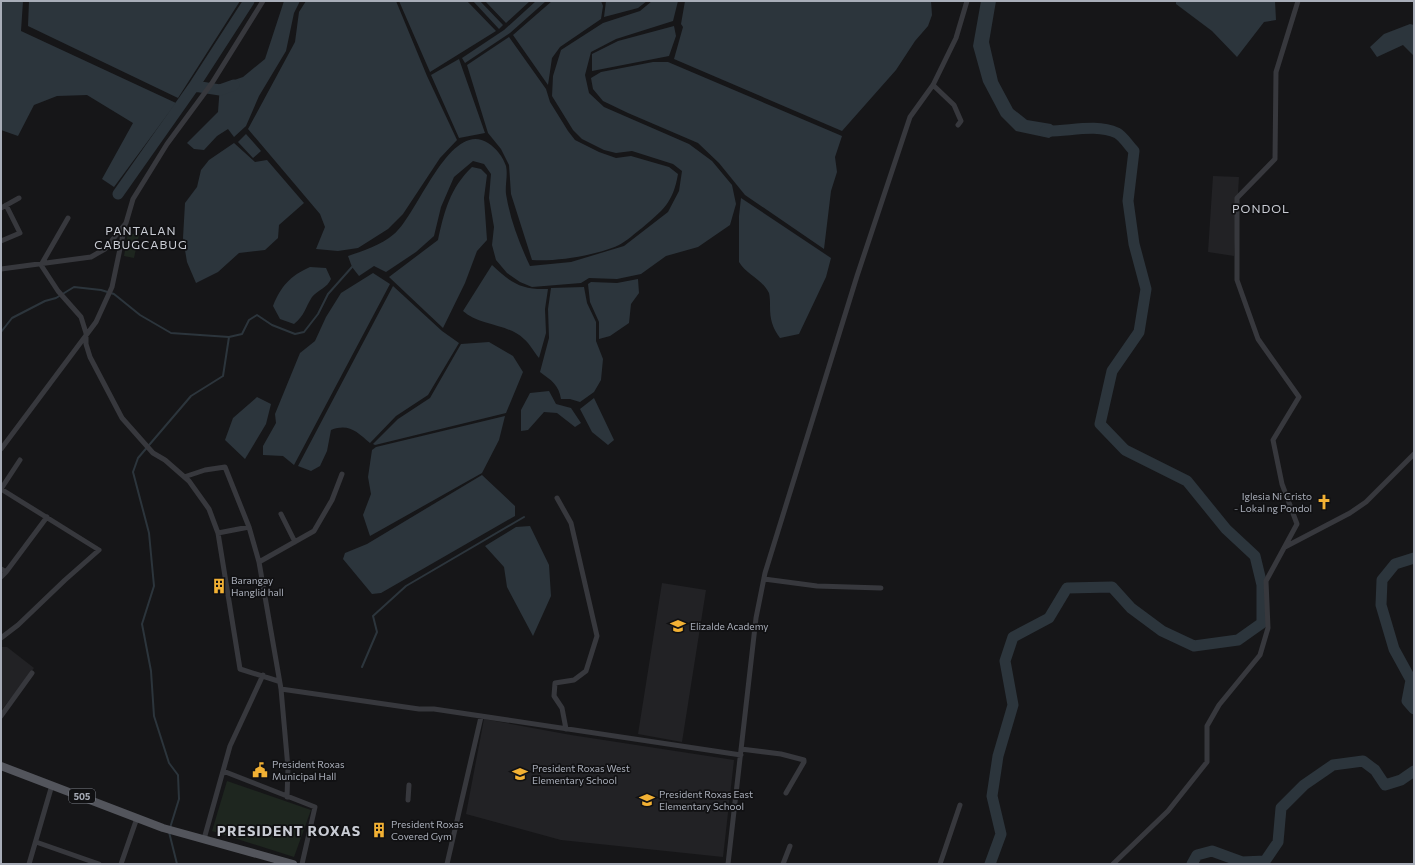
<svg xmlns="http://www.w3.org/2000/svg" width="1415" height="865" font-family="Commissioner,sans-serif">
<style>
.built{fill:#222225}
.green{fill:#1e261f}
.water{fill:#2c353c}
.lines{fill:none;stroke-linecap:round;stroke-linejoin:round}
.stream{stroke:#2c353c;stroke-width:2}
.river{stroke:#2c353c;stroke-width:11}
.street{stroke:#37383d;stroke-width:5}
.primary{stroke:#53555c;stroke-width:8}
.labels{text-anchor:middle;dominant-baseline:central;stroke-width:3.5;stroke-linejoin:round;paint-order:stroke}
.shield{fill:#111113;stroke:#7b7e86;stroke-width:1}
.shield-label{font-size:9px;font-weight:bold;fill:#a8adb8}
.poi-label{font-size:10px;fill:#a8adb8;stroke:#111113;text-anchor:start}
.quarter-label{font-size:12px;letter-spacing:1px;fill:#c9ccd4;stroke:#111113}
.district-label{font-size:14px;font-weight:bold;letter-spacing:1px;fill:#c9ccd4;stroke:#111113}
</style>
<rect width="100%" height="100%" fill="#161618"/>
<path class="built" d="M1213,176L1239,177L1234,256L1208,252Z
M662,583L706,590L682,742L638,734Z
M1,647H7L34,668L1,711Z
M484,719L571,735L734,760L723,857L561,840L466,814Z"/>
<path class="green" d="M128,233L139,235L134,258L124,256Z
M227,781L311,810L294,857L212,831Z"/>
<path class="water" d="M1,1H23L21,31L176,103L114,187L102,179L133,123L87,95L57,96L34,105L18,136L1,130Z
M29,1H240L178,98L28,26Z
M284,1H300L294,13L286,51L259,96L246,126L234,137L228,129L217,136L204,150L194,149L187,143L218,112L220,85L243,77L265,59Z
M306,1H396L427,76L457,140L440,158L403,214L388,229L358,248L338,251L316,249L325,227L320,214L248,129L295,42L299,12Z
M399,1H467L496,31L430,72Z
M473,1H480L503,25L499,29Z
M485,1H530L506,23Z
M536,1H546L510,33L465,63L462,58L504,30Z
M552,1H601L603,6L601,19L560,47L552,58L548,85L513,35Z
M606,1H647L638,8L604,17Z
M652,1H678L673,21L616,39L591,52L585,75L589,93L604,107L689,144L712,161L732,185L736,204L730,225L698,247L666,256L641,274L617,279L589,278L581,283L532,287L520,282L507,273L496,260L492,245L494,227L489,198L491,174L484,164L473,161L454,177L441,207L434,236L416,252L386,272L374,266L359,276L352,267L348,256C363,251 381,245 394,234C417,216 450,118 488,143C496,148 503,157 506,166C508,175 505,185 506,194C510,219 519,243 530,266L571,262L624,246L668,212L679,191L682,171L673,164L632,151L616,153L604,150L582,139L573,130L552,96L553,76L561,50L603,23L640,11Z
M685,1H931L932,15L928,26L915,41L896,70L842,131L674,59L683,27L681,24Z
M981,1H996L989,42L998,81L1013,109L1027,120L1051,124L1060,131L1049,138L1016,131L1001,116L983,82L973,46Z
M1176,1H1275L1276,20L1264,22L1237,57L1212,31L1176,4Z
M1410,24L1414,25V56L1403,45L1377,57L1370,47L1384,34Z
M674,26L676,36L669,56L592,71V54L618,41Z
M509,37L546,89L550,102L568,131L575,140L599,152L616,158L631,156L669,167L678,174C673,203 663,210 642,228C635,233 627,241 619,245C597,255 556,262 532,260L511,194L509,165L501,149L488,133L467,65Z
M459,59L485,133L459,138L431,75Z
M653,62H668L842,136L835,157L837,172L831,191L824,249L745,195L719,163L698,143L628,113L603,101L593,89L591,78L601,72Z
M246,134L261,151L253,158L238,142Z
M234,143L255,162L267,160L304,203L279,225L278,238L265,250L239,253L218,272L196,283L187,262L183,238L185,203L197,187L201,170L209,160Z
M472,167L481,169L487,175L484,198L487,240L477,251L465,283L443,328L389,277L438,240C444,212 450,188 472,167Z
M741,198L831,258L826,277L799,334L780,338C772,327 770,319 770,306C770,302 770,297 769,293C761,278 747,275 739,262V216Z
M492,265C511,283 521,290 548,289L545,309L546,333L539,358C534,352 530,344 524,339C507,323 479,326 463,311Z
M310,267L326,268L331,279C327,288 318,290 312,297C305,308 305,315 294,324L280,319L273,306C281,286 290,276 310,267Z
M373,273L390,284L294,465L283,456L263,455V446L276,423L275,414L300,353L315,341L326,317L341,293Z
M638,279L639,293L631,304L629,323L610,336L599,339V322L590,302L588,284L591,282L617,283Z
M393,286L442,331L459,343L428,395L396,416L370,443C357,432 349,423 331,430L327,451L320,466L311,471L298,466Z
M584,287L587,303L596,322V341L603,359L601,380L594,392L580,402L570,399H561C559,385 551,380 540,372L549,338L548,309L551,288Z
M489,342L513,356L523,372L506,413L375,445L373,444L398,419L430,398L461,344Z
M549,391L556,404L571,408L581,423L575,427L557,413L544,412L528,430L521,431V410L530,393Z
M257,397L271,404L266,424L245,459L225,440L233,418Z
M594,398L614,440L608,445L592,432L580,409Z
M505,416L499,440L482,473L370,536L363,515L371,494L368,477L372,450L376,447Z
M482,475L515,506V516L381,593L372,594L343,559L345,553L367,544Z
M530,526L549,565L551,596L533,636L507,587L504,567L485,546L516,527Z"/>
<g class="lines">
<path class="stream" d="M1,332L12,318L45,301L56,298L74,287L101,290L114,294L140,315L171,333L229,337L242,334L249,320L257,315L272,325L295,334L304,332L318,314L328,294L352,267
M362,667L377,632L373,616L406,586L524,517
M170,828L179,799L178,775L169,763L154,716L151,671L142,624L154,586L149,533L133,472L138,458L191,396L223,376L229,337
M169,832L177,864"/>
<path class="river" d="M194,86L249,1
M118,194L194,86L220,90L234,85
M1414,558L1395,564L1382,580L1381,605L1394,649L1411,680L1407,701L1414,709
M990,864L1001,834L992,796L998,756L1013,705L1005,661L1013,637L1049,618L1067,588L1112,587L1131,608L1162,631L1194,646L1238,640L1262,623V585L1255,556L1226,529L1187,481L1125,450L1100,424L1112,371L1139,332L1146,289L1134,244L1128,201L1134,151C1129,146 1123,136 1117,133C1095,123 1068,132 1045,131
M1192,864L1197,855L1212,851L1242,862L1265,861L1278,842L1281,808L1304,785L1333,765L1363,761L1375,770L1385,785L1401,780L1414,771"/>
<path class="street" d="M933,85L954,105L961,121L958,125
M1,208L19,198
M1,241L20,233L6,205
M41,265L58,291L81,317L86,333V344L90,357L122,418L153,453L165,460L189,481L209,509L218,533L240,669L278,681
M41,265L68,218
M1,269L91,257L105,249L126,223L133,199L167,144L212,83L263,1
M1,449L96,322L112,287L125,225
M184,477L205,470L225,467L249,527L259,562L281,689L288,768L287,797
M1,489L20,460
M557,498L571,523L597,636L586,671L574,680L555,683L554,696L562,708L566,729
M281,514L295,542
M218,533L249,527
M1285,547L1350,513L1366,502L1414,454
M259,562L314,531L332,500L342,474
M1,569L6,572L47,517
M1,577L6,572
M764,579L817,586L881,588
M1,638L18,625L65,580L99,550L1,489
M281,689L419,709H434L741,755
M1,716L32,673
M741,749L781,754L804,760V762L786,793
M223,771L315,807L302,864
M408,800L409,785
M204,839L230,746L263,675
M36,842L99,864
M29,864L52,785
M121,864L137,818
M447,864L481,717
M728,864L756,618L765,573L857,276L910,117L933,85L956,38L967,1
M783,864L790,846
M940,864L960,805
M1113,864L1168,811L1207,762V726L1219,705L1260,655L1268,628L1266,581L1297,524L1282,484L1273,440L1299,397L1258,339L1237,280V198L1275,159L1276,72L1298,1"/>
<path class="primary" d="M1,766L163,828L293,864"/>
</g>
<defs>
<g id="church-bare" transform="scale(1.2)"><path d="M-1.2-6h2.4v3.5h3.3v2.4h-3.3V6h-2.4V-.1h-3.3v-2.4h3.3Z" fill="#f2b134" stroke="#111113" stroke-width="2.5" paint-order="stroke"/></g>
<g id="building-bare" transform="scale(1.2)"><path d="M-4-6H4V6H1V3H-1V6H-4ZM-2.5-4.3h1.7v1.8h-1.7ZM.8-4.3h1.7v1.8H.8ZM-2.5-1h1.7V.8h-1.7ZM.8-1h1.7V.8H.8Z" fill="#f2b134" stroke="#111113" stroke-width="2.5" paint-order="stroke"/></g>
<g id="school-bare" transform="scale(1.2)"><path d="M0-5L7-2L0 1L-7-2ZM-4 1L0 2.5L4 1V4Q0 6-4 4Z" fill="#f2b134" stroke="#111113" stroke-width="2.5" paint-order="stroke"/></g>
<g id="civic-bare" transform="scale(1.2)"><path d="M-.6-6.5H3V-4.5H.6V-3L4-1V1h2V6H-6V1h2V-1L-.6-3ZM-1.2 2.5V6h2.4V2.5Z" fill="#f2b134" stroke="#111113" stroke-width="2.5" paint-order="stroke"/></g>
</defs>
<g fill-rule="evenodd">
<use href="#church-bare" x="1324" y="502"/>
<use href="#building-bare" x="219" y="586"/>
<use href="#school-bare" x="678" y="626"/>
<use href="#civic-bare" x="260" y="770"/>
<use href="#school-bare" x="520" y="774"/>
<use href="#school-bare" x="647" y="800"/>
<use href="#building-bare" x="379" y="830"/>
</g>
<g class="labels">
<rect class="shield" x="69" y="789" width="26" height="14" rx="3"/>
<g class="shield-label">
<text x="82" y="796">505</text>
</g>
<g class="poi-label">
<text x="1312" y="496" text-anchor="end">Iglesia Ni Cristo<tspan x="1312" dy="12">- Lokal ng Pondol</tspan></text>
<text x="231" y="580">Barangay<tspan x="231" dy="12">Hanglid hall</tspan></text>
<text x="690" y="626">Elizalde Academy</text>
<text x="272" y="764">President Roxas<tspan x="272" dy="12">Municipal Hall</tspan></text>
<text x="532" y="768">President Roxas West<tspan x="532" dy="12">Elementary School</tspan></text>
<text x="659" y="794">President Roxas East<tspan x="659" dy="12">Elementary School</tspan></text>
<text x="391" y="824">President Roxas<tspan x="391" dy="12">Covered Gym</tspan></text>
</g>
<g class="quarter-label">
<text x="1261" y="208">PONDOL</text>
<text x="141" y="230">PANTALAN<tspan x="141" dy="14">CABUGCABUG</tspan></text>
</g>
<g class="district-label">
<text x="289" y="830">PRESIDENT ROXAS</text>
</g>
</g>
<rect width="1415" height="865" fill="none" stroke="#a8adb8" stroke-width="4"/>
</svg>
